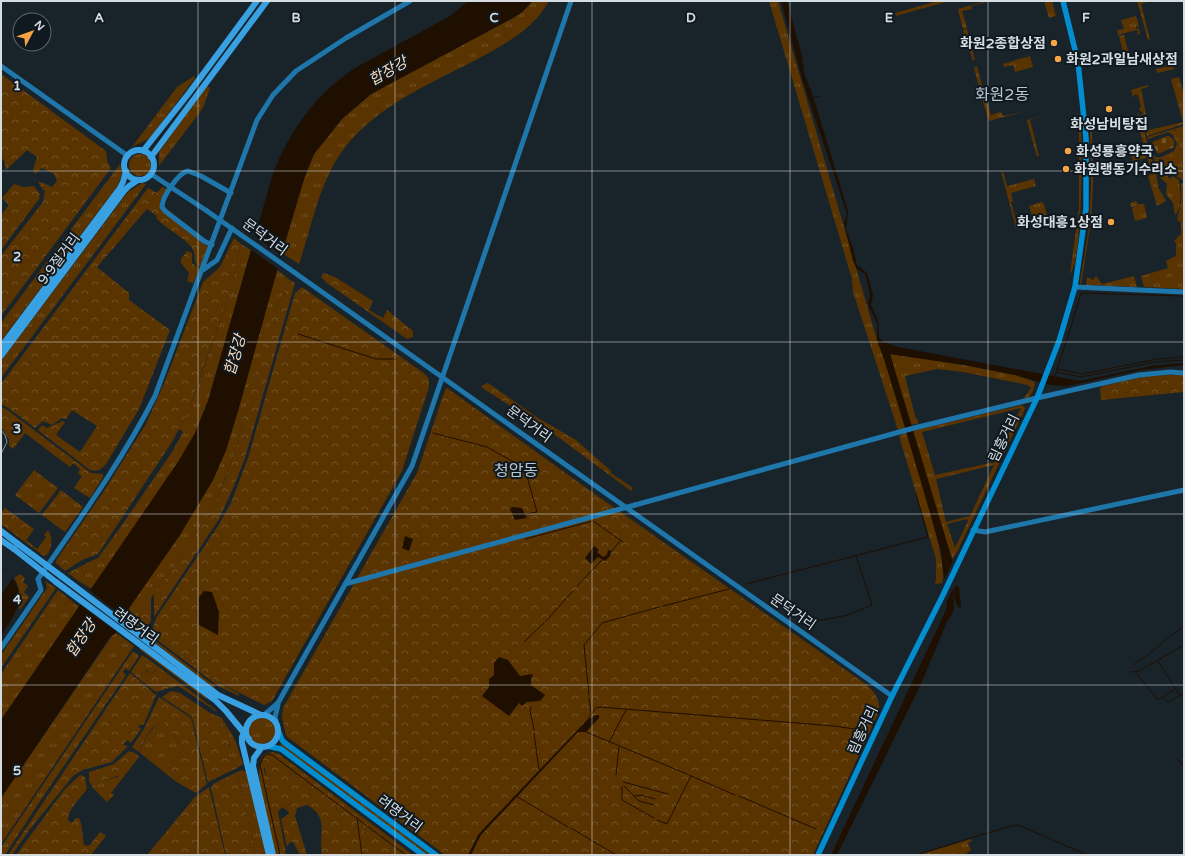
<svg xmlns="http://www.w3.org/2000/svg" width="1185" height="856" font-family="'Varela Round','Noto Sans KR',sans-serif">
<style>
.grass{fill:url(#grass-tufts);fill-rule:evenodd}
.forest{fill:url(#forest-crowns)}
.cemetery{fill:url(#cemetery-stones)}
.water{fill:#1f0f00}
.pier{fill:#19232a}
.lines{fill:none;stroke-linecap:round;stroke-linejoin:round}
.stream{stroke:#1f0f00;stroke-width:1}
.secondary{stroke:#1e76aa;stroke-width:5}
.primary{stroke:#028dd1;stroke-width:5.5}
.highway{stroke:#39a1e2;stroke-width:6}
.tram{stroke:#878f95;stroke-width:1}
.secondary-bridge{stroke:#1e76aa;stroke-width:5}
.highway-bridge{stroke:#39a1e2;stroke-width:6}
.grid{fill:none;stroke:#d6dde2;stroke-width:1;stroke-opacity:0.55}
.poi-dot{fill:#f4a444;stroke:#101920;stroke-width:1.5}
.labels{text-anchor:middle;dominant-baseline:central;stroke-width:4;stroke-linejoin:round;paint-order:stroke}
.poi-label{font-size:14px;font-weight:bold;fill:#d6dde2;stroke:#101920;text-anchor:start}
.street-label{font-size:14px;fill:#d6dde2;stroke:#101920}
.water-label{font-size:15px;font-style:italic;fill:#fcdcbc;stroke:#101920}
.quarter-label{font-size:16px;fill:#bac7d0;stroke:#101920}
.grid-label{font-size:13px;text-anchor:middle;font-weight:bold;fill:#d6dde2;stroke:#101920;stroke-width:4;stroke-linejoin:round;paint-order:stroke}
</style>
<defs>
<pattern id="grass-tufts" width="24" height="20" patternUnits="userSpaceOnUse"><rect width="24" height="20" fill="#5a3400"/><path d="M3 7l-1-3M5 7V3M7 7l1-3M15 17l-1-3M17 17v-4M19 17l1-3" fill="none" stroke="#715125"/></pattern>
<pattern id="forest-crowns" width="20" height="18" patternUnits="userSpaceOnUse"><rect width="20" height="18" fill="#5a3400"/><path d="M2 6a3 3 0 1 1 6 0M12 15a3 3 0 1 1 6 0" fill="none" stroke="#715125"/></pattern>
<pattern id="cemetery-stones" width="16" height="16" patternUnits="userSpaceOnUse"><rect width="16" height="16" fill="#5a3400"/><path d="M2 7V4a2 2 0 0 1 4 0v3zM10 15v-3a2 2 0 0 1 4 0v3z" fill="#715125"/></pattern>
</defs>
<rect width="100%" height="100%" fill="#19232a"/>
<path class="grass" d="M533,1H549C533,30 503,45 474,61C429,84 379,105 346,146C319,181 313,223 299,264L282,253L304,179L314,154L342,119L371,94L513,18L521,13Z
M769,1H778L877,340L885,362L905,428L898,430L853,292L852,279Z
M938,1H949L896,16L895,13Z
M987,1H991L971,6L972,9L962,11L967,28L963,29L958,9Z
M1044,1H1052L1056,16L1049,18Z
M1137,1H1150L1141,4L1150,39L1148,40Z
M1136,16L1139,26L1136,27V29L1139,28L1140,34L1137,35L1138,31L1136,30L1118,35L1117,30L1124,29L1121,20Z
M967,29L975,60L973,61L963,30Z
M1124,35L1130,59L1125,60L1119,36Z
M1030,56L1033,67L1015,72L1013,65L1004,67L1003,64L1026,57L1028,60L1027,57Z
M1171,60L1173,62L1174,69L1157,73L1156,69L1169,66L1167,61Z
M977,66L985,97L982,98L974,68Z
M194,76L195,78L150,138L132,147L177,87Z
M1179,77L1184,95V124L1147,136L1142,121L1146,120L1149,130L1183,122L1171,79Z
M1148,85V87L1141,89L1146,114L1139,116L1137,112L1141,116L1143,114L1139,109L1141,106L1138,95L1135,94L1133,98L1131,90Z
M207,86L210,88L203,108L159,166V152Z
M986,98L991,115L1000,112L1004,116L1026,111L989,121L982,99Z
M1049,114L1030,120L1039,156L1037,157L1027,121L1028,120Z
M1141,121L1155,169L1151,170L1138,125L1140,124L1143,136Z
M1090,126H1092L1093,185L1091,226L1089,225L1091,185Z
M1184,126V181L1173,174L1158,171L1154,159L1161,160L1180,148L1176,130L1174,129Z
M1079,127H1081C1082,150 1083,259 1070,274L1079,208Z
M1143,146L1146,158L1133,161L1136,170L1135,171L1132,161L1133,160L1129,150Z
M129 165a11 11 0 1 1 22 0a11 11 0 1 1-22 0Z
M120,164L122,173L118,185L1,341V323Z
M1001,171L1003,172L1007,186L1034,179L1036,186L1011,193L1013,201L1011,202L1018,228H1016Z
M1156,172L1158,187L1166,201L1157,206L1148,176Z
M1161,173L1167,174L1169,179L1173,176L1179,180C1180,189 1183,208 1175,215L1173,203L1166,194L1167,184L1158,175Z
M1184,182L1183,289L1144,287L1141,276L1168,268L1166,261L1176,256V243L1174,241L1181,234V223L1177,220L1181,203V184Z
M142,183L146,184L1,378V361L128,192Z
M1136,201L1138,204H1144L1147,218L1135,221L1132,208L1138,206L1131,207L1130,203Z
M1041,202L1044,204L1048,220L1035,225L1029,206Z
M1089,227H1090L1081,286L1080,282Z
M241,244L251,250L208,401L195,433L178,462L92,589L80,582L91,561L98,558L122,525L172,452L183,432L179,429L189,410L231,289Z
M277,270L290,280L275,310L243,416L238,443L215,505L169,574L133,622L125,617V614L179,535L213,480L226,450L238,411Z
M1096,276L1102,284L1134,276L1137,287L1086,285L1087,277L1093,280Z
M890,354L964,365L1015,375L1035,382C1034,388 1032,396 1026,399L1024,398L1031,388L1028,385L963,372L937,369L905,376L915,416L919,423L910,425Z
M1022,405L1025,408L1024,411L957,552L952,559L912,431ZM1021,408L995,462L935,475L922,432ZM994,465L970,516L946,522L936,479ZM967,519L968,521L955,548L947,524Z
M906,432C914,459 949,563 942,583L935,584L936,578V559L899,436Z
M34,470L58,488L39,513L15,495Z
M61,490L83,507L65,532L42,515Z
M48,530C53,538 52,546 48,554L44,556L25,542L26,540L37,549L46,537L44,535Z
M45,581L56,588L1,668V655L47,588Z
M58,590L79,607L1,720V674Z
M114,633H116L134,646L1,844V798Z
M149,636L215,686L214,688L148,638Z
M158,637L216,681L239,694V696L218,686L155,638Z
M141,647L207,697L206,699L139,649Z
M133,651L139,656L129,671L126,668L123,672L126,675L44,795L5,855H1V848L7,838Z
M142,655L148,659V662L156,669L152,674L146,670L142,673L139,679L131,672Z
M168,674L216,710L217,712L183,689L177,686L169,688L166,681Z
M222,718L235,740L243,764L237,768L228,756L227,752L230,745Z
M249 731a13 13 0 1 1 26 0a13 13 0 1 1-26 0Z
M162,722H165L177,740L185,747L170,766L175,781L139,752C146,740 148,729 162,722Z
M281,743L431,855H427L280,745Z
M273,752L279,754L413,855H405L372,831L368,833H364L362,828L337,811V808L295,773L289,778L291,770L275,758Z
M137,754L139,757L111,793L114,795L107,802L93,788L102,781L118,777L136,756Z
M265,754L264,771L270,786L265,792L278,843L287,855H276C272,835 249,767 265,754Z
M242,770L246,772L266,855H256L237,772Z
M971,839L972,841L968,843L971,850L964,855H919Z"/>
<path class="forest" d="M1,74L106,151L107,161L111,168L1,316V256L43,202L45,191L40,186L38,181L52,187L57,181L54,174L42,168L35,174L33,169L37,157L27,150L6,170L4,160L1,158Z
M1174,129L1180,137V148L1165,159H1154L1153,156L1159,158L1174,151L1177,144L1173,135L1168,132L1148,139L1147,137Z
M14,184L23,187L34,186L40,194L39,199L1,250V215L9,205L2,198Z
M162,187L167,189L160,201V206L178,224L208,247L200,267C192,263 197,255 192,248C184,237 166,229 156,218L157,216L147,209L97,267L129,293V300L170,330L139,409L106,464C101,470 97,472 90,470L38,430L42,425L47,428L63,421L65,422L56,435L80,452L97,426L72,410L66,419L62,418L52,425L43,421L35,428L7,407L1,404V384L148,188L157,193Z
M234,238L241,244L231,289L202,371L189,410L172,442L98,554L82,560L65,571L55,562L104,491L146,424L165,381L203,282L220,267Z
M187,251L192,253V263L200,269L193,283L187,281L189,273L181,263V259Z
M324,273L335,277L373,301L369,310L383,318L387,310L413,331V337L407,339L327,283L321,277Z
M290,280L295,283L245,458L234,486L219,519L154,617V593L169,574L215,505L224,482L238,443L243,416L267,333L275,310Z
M302,287L425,374L429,379V387L402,471L272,701L264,705L216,681L158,637L155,638L151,633L156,618L218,526L231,503L248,458L295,293Z
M1170,375H1184V392L1101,400L1100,388L1103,386L1147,376Z
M488,383L538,418L576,440L611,471V473L633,488L631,491L558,437L484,389L481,386Z
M447,388L599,497L867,685C875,693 880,699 879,711L813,855H445L286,736L282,717L283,708L417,473L445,390Z
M1,407L6,409L91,473L103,474V477L90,498L74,488L82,476L78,473L80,469L73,463L70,467L25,433L13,449L9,446V439L1,427Z
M5,508L34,529L25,542L1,524V513Z
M91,561L80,582L68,573Z
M20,574L25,578L23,582L28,586L24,592L29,597L20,610C16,603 24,592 14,578Z
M151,597V620L146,632L133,622Z
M148,659L168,674L166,681L169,688L156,692L139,679L144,670L152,674L156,670L148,662Z
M130,673L156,695L144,724L138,726L141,729L131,743L127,740L123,745L128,746L112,762L83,770L73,776L30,829L12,855H8Z
M171,691L180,693L210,713L222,718L223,724L230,737L228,756L237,768L208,782L192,717L162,697Z
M159,697L191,718L207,784L196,793L175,781L170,766L185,747L177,740L165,723C149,723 145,741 139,752L132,747L144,729Z
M129,751L137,754L136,756L121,775L102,781L93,788L89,781V772L114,764Z
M273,752L276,758L291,770L289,778L295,773L335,802L337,811L344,809L363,823L364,833H368L372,831L405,855H322C318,834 330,817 307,805L297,808L295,816L307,855H300L293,842H290L287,847L281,819L289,814L288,811L282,807L278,812L286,853C273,843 271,808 265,792L270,786L264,784L263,778L266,775L263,761L265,754Z
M237,772L256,855H226L211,788L213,784Z
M80,775L85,777L87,789C81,798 68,808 68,820L72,823L76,818H79C83,826 82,836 84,845L87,846L90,845L100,832L106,836L91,855H16L65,789Z
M209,787L225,855H147L195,797Z"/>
<path class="cemetery" d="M1167,136H1169L1174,140V147L1158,154L1152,142Z"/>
<path class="water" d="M468,1H533L521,13L513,18L371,94L342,119L314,154L304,179L282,253L238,411L226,450L213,480L180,535L125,614L116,633L110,637L1,798V720L178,462L195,433L208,401L273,173C291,129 315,95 355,68L450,16Z
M781,1H787L802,56L804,73L813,96L848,211L846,229L853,248L857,265L867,273L873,295L871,305L878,320L879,337L882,341L898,347L1080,381L1151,366L1184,363V365L1141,370L1067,386L1050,385L1015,375L964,365L890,354L952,559L954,610L947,622L920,686L837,855H831L946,610L947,603L941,551L905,427L885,362L877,340V323L869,307L868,302L870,295L865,274L857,269L853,261L844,223L847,214L803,82Z
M512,507L522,508L527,518L515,520L510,509Z
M405,536L413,539L409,551L402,548Z
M594,546L599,550L597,552L603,557L607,555L608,550L611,551L610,556L605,561L598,557L591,564L585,558Z
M1,567C31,592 19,608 1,636Z
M955,586L959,587L961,607L959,608C955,602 952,593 955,586Z
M204,591L212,592L219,612L218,635L199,625V597Z
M499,657L508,660L520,676L533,674L531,679V685L545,695L540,701L527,702L522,706L519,703L509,716L482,696L489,687V679L494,675V663Z
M596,715H599V718L586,732H578L481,835L471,855H468L478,835L488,824L588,719Z"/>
<path class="pier" d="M253,235L283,256L279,270L249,248Z
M954,559L955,584L946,603L942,584Z
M4,568L14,576L1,595V572Z
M89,590L126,619L118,633L79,604Z"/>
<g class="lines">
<path class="stream" d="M812,98L819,96
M298,334L376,359H396
M1057,369L1082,374L1157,359L1184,357
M1056,372L1081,377L1154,362L1184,360
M1055,376L1069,333L1081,293L1183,296L1184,300
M433,433L487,447L519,465L528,480L537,512L526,514
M525,539L593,521L623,542
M611,552L620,541
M746,584L928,537L916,494
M577,586L602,560
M663,606L729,589
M546,621L573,591
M802,624L848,615L872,605L856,556
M525,641L544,623
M1158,661L1180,696
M1133,665C1151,654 1166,639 1184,626
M1131,672L1139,671L1184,645
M1136,673L1158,700L1175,689
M589,695L584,645L602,623L659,607
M589,698L591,714
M1163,698L1168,702L1184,693
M531,707L530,710L534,730
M588,719L596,708L600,707L834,726L861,730L867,735
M586,732L687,774
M534,733L539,770
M609,742L626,710
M1182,755L1184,756
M1177,758L1184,767
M616,775L619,747
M689,775L735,795
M623,782L668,794
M624,786L639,801L654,805
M622,787V800L654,818
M516,796L568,827
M635,796L641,795L655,799
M739,796L816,829
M357,818L362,855
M657,820L667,824L691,776
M571,828L616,855
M280,855L260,765L264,756L268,754L272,755L406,855
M916,855L1007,827L1018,825L1087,855
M1178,855L1184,850"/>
<path class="secondary" d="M1,66L128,156
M151,174L207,211
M212,245L204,241L165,211L162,207C162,197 178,173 188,171L201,176L231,193
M203,270L217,260L232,228
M298,275L892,696
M1075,287L1184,292
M635,505L914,428L1037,398L1139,375L1170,372L1184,373
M973,530L985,532L1184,490
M345,584L613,511
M1,648L41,590L38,579C79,520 122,461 155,396L257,120L273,95L296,71L346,38L410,1
M264,715L278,703L412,466L571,1
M277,725L275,717L278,705"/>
<path class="primary" d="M278,730L282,740L285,743L436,855
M267,746L281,749L423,855
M818,855L892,696L942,597L1037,398L1059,341L1075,287L1086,209V138L1078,62L1063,1"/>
<path class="highway" d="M124 165a15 15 0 1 1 30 0a15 15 0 1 1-30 0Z
M143,151L189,93L257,1
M151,157L267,1
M1,347L120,188L123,182L126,171
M1,356L124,191L129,186L138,180
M1,531L18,544
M1,540L14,549
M61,576L218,695L261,715
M56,582L215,700L226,711L249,739
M246 731a16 16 0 1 1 32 0a16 16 0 1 1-32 0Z
M248,724L242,737V743L269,855
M262,747L254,758L253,766L273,855"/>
<path class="tram" d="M1,430L5,435L7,442L1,454"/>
<path class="secondary-bridge" d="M207,211L298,275
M613,511L635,505"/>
<path class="highway-bridge" d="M18,544L61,576
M14,549L56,582"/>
</g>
<path class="grid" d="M198,1V855M395,1V855M592,1V855M790,1V855M988,1V855M1,171H1184M1,342H1184M1,514H1184M1,685H1184"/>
<g class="poi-dot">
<circle cx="1054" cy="43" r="4"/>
<circle cx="1058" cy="59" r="4"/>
<circle cx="1109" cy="109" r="4"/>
<circle cx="1068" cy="151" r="4"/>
<circle cx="1066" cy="169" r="4"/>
<circle cx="1111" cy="222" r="4"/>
</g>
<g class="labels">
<g class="poi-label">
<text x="1046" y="43" text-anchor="end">화원2종합상점</text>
<text x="1066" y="59">화원2과일남새상점</text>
<text x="1109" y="124" text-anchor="middle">화성남비탕집</text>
<text x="1076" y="151">화성룡흥약국</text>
<text x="1074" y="169">화원랭동기수리소</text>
<text x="1103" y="222" text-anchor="end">화성대흥1상점</text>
</g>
<g class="street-label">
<text transform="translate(265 237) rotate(36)">문덕거리</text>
<text transform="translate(59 259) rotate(-53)">9·9절거리</text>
<text transform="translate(529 424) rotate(36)">문덕거리</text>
<text transform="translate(1004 438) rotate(-64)">림흥거리</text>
<text transform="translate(793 612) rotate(35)">문덕거리</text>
<text transform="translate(136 626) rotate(36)">려명거리</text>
<text transform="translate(863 730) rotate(-65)">림흥거리</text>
<text transform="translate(400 814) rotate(37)">려명거리</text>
</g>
<g class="water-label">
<text transform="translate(388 71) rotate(-30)">합장강</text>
<text transform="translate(235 355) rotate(-74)">합장강</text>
<text transform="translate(81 638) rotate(-56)">합장강</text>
</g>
<g class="quarter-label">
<text x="1002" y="95">화원2동</text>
<text x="516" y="471">청암동</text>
</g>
</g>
<g class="grid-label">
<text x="99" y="22">A</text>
<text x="296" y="22">B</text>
<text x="494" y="22">C</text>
<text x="691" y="22">D</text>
<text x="889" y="22">E</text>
<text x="1086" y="22">F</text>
<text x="17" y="90">1</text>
<text x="17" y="261">2</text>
<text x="17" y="433">3</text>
<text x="17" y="604">4</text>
<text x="17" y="775">5</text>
</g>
<rect width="1185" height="856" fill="none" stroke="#d6dde2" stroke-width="4"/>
<g transform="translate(32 32) rotate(49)"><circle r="19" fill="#101920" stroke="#5f676e"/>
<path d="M0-3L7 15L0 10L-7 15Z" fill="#f4a444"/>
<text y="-6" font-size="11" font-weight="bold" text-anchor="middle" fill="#d6dde2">N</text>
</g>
</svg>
